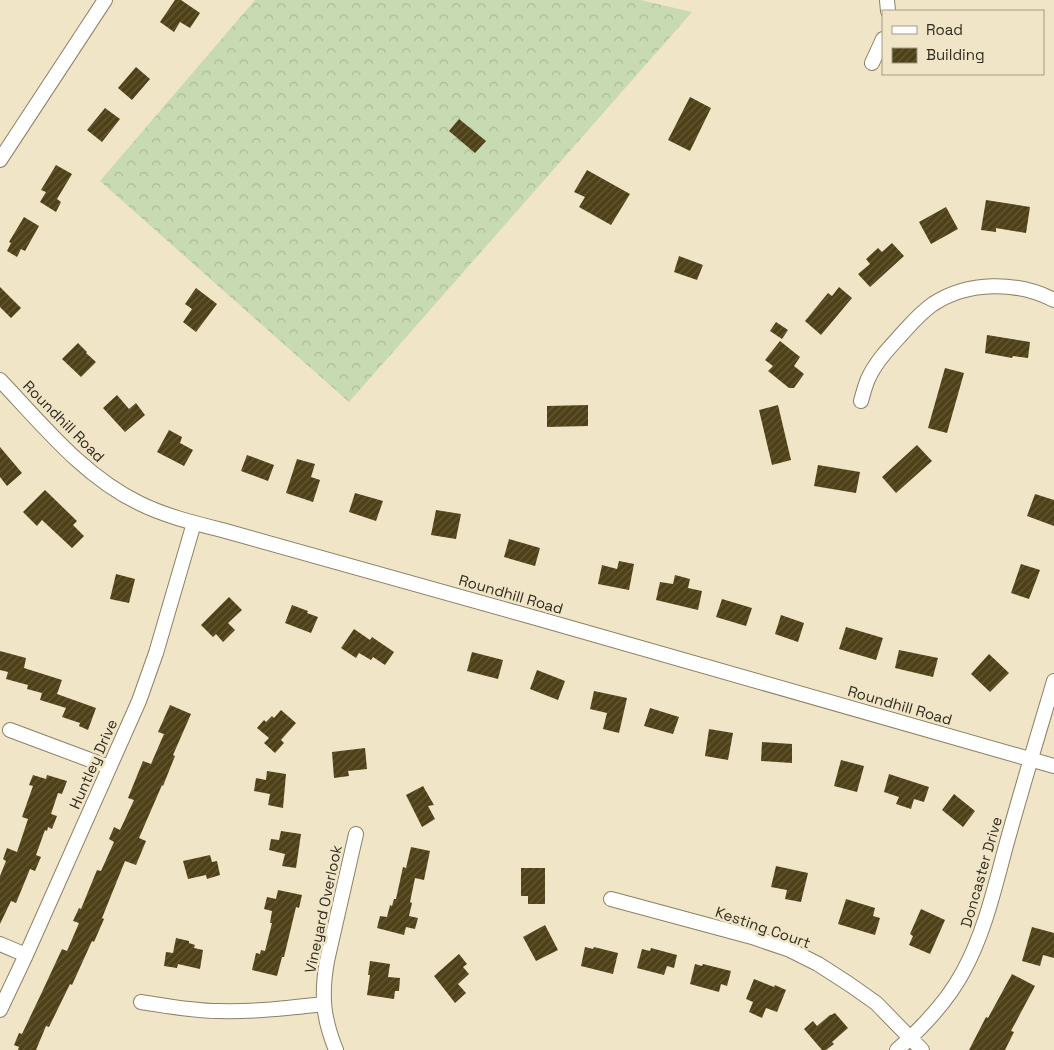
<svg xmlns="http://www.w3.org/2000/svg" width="1054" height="1050" font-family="'Space Grotesk',sans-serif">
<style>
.forest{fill:url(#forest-crowns)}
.building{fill:url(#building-hatch)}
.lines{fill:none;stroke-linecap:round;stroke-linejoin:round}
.street-casing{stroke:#8b8166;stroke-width:16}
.street{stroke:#fff;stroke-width:14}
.labels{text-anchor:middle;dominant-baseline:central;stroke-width:5;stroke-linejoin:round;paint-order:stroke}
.street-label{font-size:15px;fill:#312d21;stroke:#f0e5c7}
</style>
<defs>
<pattern id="forest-crowns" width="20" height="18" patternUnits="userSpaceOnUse" patternTransform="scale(1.25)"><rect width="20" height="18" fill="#c7dab1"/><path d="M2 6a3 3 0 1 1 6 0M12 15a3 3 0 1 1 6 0" fill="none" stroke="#abbb98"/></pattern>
<pattern id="building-hatch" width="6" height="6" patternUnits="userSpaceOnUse" patternTransform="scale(1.25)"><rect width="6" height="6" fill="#4e4017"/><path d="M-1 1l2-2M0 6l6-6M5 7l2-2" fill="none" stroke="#655a38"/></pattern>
</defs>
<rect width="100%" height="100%" fill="#f0e5c7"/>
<path class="forest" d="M255,0H640L692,12L349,402L100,181Z"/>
<path class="building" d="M175,0H181L200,13L190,28L180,22L174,32L160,22Z
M136,67L150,79L132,100L118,88Z
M690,97L711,108L690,151L668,140Z
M105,108L120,119L102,142L87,130Z
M459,119L486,141L475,153L449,131Z
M56,165L72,174L57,199L61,202L56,212L40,202L46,192L41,190Z
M587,170L630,194L611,225L579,207L585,197L574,192Z
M986,200L1030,207L1026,233L996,228V232L981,230Z
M946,207L958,229L931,244L919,222Z
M24,217L39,226L25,251L21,249L17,257L7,251L11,243L9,242Z
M892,243L904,256L870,287L858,274L870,264L866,259L878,248L882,252Z
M679,256L703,265L697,280L674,272Z
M0,287L21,308L11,318L0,307Z
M839,287L852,298L821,335L805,321L828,293L832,296Z
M196,288L217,304L196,332L183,322L192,309L185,304Z
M776,322L788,330L782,339L770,331Z
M987,335L1030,342L1028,358L1013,356L1012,358L985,353Z
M780,341L800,357L794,366L804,374L794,388H789L768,371L773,366L765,360Z
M78,343L87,352L86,353L96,362L81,377L62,359Z
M945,368L964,373L947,433L928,428Z
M117,395L129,409L136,403L145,415L125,432L103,408Z
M588,405V426L547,427V406Z
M778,405L791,460L772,465L759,410Z
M169,430L182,437L180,443L193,450L184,466L157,452Z
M917,445L932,461L896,493L882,477Z
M0,447L22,473L7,486L0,477Z
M247,455L274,465L268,481L241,471Z
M297,459L315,464L311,477L320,480L313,502L286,493Z
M818,465L860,472L856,493L814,486Z
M45,490L77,521L73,525L84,536L72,548L42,520L37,526L23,512Z
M355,493L383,501L376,521L349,512Z
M1035,494L1054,500V526L1027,516Z
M436,510L461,514L456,539L431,535Z
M509,539L540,548L535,566L504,557Z
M619,561L634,564L629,590L598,584L602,565L617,569Z
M1021,564L1040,570L1029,599L1011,593Z
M116,574L135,579L129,603L110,599Z
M675,575L690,579L688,588L702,591L698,610L656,600L660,582L673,584Z
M229,597L242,610L228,623L235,630L223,642L216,634L213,637L201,625Z
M722,599L752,608L746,626L716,617Z
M292,605L308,611L307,613L318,617L311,633L285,623Z
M781,615L804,623L798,642L775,634Z
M846,627L883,638L876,660L839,649Z
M354,629L370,640L372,637L394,652L385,665L373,657L371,660L359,653L356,658L341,648Z
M899,650L938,658L933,677L895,668Z
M0,651L26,658L24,668L62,680L57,694L96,708L88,730L79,726L80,723L62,717L66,708L40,700L42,693L27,689L28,685L6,679L8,672L0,670Z
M472,652L503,660L498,679L467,671Z
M989,654L1009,673L990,692L971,674Z
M537,670L565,681L558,700L530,689Z
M594,691L627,698L619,733L603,729L607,713L590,709Z
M170,705L191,714L173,755L175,756L163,786L162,785L139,838L146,841L136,865L125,861L102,918L104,919L94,942L92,941L72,985L70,984L49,1027L46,1026L36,1050H18L19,1047L14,1045L19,1033L22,1034L42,992L62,949L67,951L79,923L73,921L79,908L81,909L97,870L101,871L114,842L109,839L114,827L120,830L134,800L128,798L143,761L151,764L164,734L158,732Z
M650,708L679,717L673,734L644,726Z
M281,710L296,723L281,740L284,743L275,753L264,743L269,738L257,728L264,720L266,722L272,716L274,718Z
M709,729L733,733L728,760L705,756Z
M762,742L792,744V763L761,761Z
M365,748L367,769L348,771L349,776L334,778L332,752Z
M841,760L864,766L857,792L834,786Z
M267,771L286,774L283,808L268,805L270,794L254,791L256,778L266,780Z
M889,774L929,787L924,802L914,799L911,809L896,804L899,797L884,792Z
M33,775L46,779L47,775L67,781L62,794L58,793L51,814L57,816L52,829L48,827L47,831L45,830L36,855L41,857L35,871L30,869L16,903L11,901L0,924V876L6,861L3,859L7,848L17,852L28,819L22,817L33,786L29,785Z
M423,786L434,805L428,806L435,819L422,827L406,795Z
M954,794L975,811L963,827L942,810Z
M281,831L301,834L296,868L282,866L285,854L269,850L271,839L279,840Z
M411,847L430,851L424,880L415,878L410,902L412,903L409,916L418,918L415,929L406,927L404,935L377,928L380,916L387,917L390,905L392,906L394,899H396L403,867L406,868Z
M210,855L212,862L217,861L220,875L207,879L206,875L188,879L183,861Z
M776,866L808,873L801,902L785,899L787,890L771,887Z
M521,868H545V904H528V896H521Z
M278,890L302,895L299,908L296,907L284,957H282L277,976L252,970L256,953L260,954L261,950L265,951L272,923H270L272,911L264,909L267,897L276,899Z
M846,899L875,908L873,916L880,918L875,935L838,924Z
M921,909L945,920L930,954L909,945L913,936L910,934Z
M545,925L558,950L536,961L523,937Z
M1032,927L1054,933V958L1043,955L1040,966L1022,961Z
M176,938L189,941V943L195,945L194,948L203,950L200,969L178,964L177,968L164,966L166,952L173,953Z
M585,947L593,949L594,947L618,953L613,974L581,966Z
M651,948L677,955L674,968L667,966L664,975L637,968L642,949L650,951Z
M459,954L467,964L463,967L469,974L458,984L466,993L455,1003L434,976Z
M370,961L390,964L388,977L400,978L399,991H395L394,999L367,995L370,975H368Z
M695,964L702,966L703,964L731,971L727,986L721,984L719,992L690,984Z
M1012,974L1035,986L1011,1031L1014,1032L1005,1050H969L986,1017L988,1018Z
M754,979L774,987L775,985L786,990L777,1012L766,1008L762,1018L749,1012L753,1002L746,999Z
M835,1013L848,1028L832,1042L834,1044L826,1050H822L804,1029L813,1021L817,1026L830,1015H831Z"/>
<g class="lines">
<g class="street-casing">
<path id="street" d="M887,0L888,11
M872,63L883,39
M0,160L105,0
M0,380C42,424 83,476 139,503C165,516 194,523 222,530L536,618L1054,766
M861,401C863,394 865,386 868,379C875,363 888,349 900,336C910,325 920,313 933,304C968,281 1017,281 1054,300
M10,730L109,767
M611,899L752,937L790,950L818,964L849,984L876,1003L922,1050
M0,944L26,955
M141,1002C167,1006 193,1011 218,1011C254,1012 289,1008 324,1004
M0,1010L26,955L139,701L156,653L194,523
M336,1050C323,1018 321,995 327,961L356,834
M897,1050C923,1027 947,1002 963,972C985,932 995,886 1007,842C1022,788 1038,735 1054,681"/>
</g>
<use href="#street" class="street"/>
</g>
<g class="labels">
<g class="street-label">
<text transform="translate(64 421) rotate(45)">Roundhill Road</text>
<text transform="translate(511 594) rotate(16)">Roundhill Road</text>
<text transform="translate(900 705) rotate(16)">Roundhill Road</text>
<text transform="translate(93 764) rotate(-66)">Huntley Drive</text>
<text transform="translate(981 872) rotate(-74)">Doncaster Drive</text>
<text transform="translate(323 909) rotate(-78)">Vineyard Overlook</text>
<text transform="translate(763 927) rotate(19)">Kesting Court</text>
</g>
</g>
<rect x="882" y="10" width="162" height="65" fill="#f0e5c7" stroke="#a49b85"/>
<rect x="892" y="26" width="25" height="8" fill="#ffffff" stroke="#a49b85"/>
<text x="926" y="35" font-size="15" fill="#312d21">Road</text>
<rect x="892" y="48" width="25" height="15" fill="url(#building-hatch)" stroke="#a49b85"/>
<text x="926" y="60" font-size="15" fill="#312d21">Building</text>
</svg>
